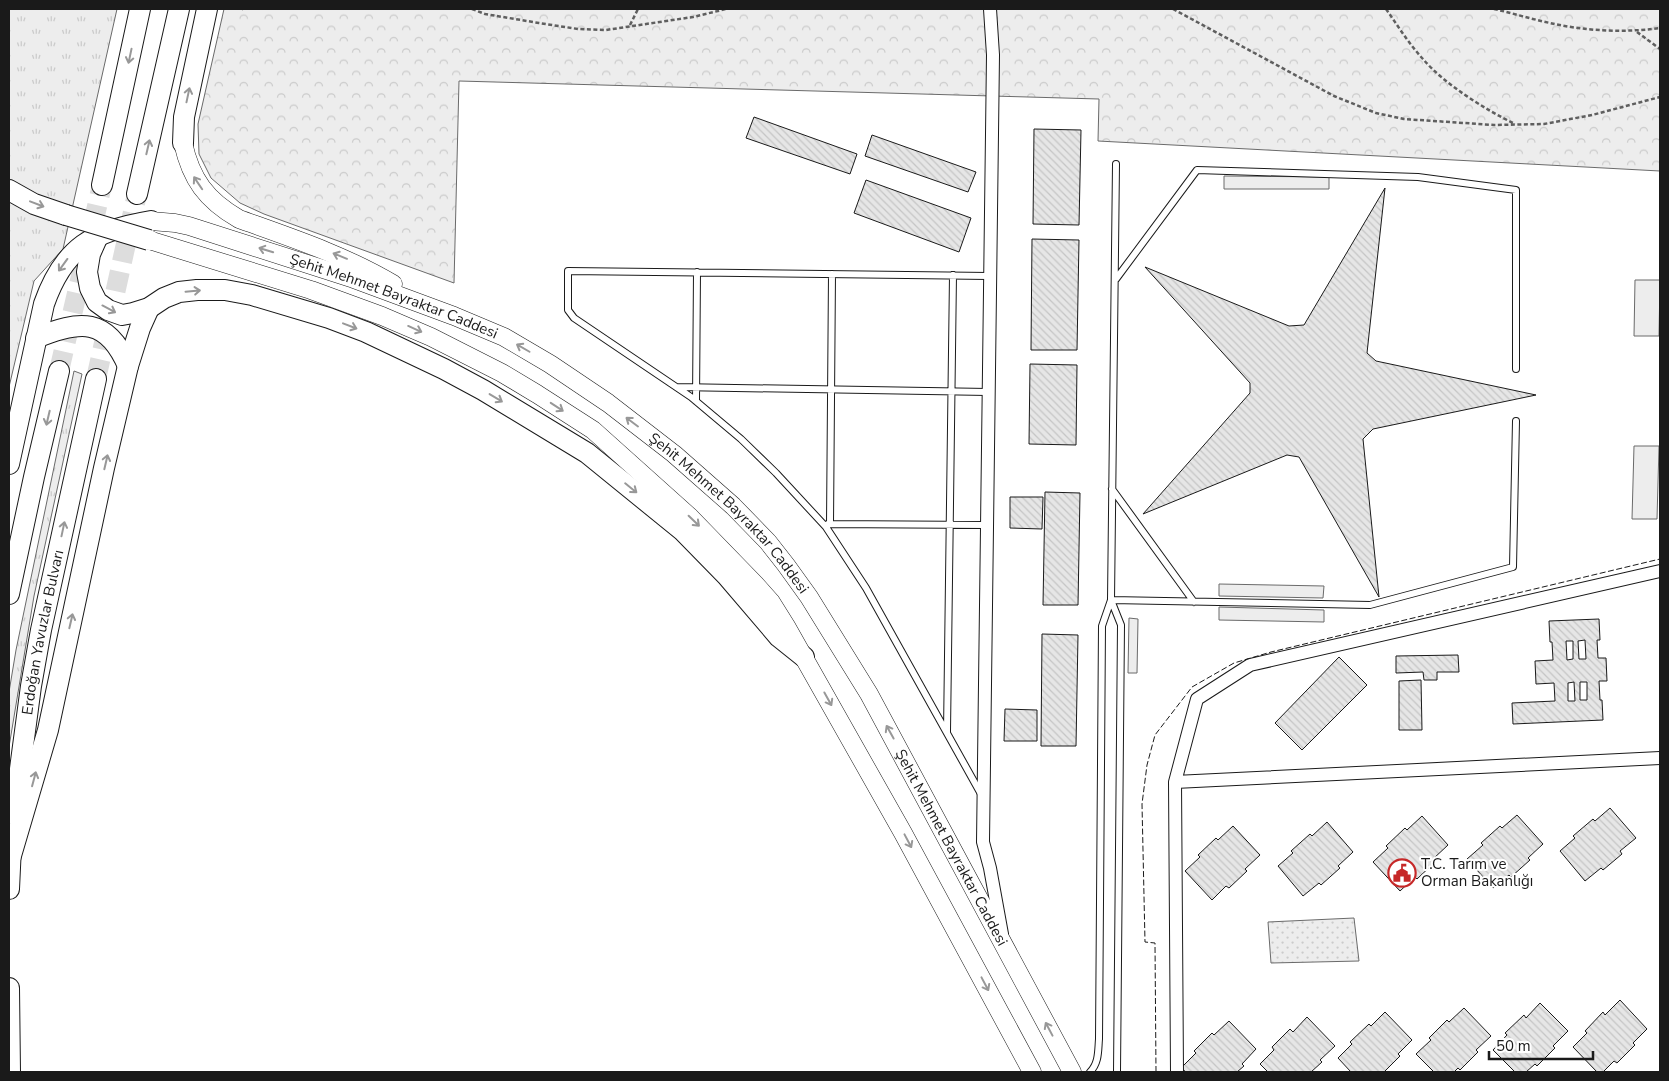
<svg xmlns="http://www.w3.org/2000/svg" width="1669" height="1081" font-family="'Nunito Sans',sans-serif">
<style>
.grass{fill:url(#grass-tufts);stroke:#6a6a6a}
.forest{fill:url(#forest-crowns);stroke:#6a6a6a}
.park{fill:url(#park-dots);stroke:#6a6a6a}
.built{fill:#ededed;stroke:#6a6a6a}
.building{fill:url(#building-back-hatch);stroke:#1a1a1a;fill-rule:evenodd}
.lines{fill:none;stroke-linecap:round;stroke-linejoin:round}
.primary-tunnel{stroke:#ddd;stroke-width:20;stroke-dasharray:20 10;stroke-linecap:butt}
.lane-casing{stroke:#1a1a1a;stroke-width:8}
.street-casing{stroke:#1a1a1a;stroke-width:14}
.secondary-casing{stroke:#1a1a1a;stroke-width:19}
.primary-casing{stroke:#1a1a1a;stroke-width:22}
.path{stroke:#5f5f5f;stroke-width:2.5;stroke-dasharray:4 2.5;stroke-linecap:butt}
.lane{stroke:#fff;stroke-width:6}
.street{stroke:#fff;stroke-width:12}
.secondary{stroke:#fff;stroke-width:18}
.primary{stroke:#fff;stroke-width:20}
.primary-bridge-casing{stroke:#1a1a1a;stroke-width:22;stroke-linecap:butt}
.primary-bridge{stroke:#fff;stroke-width:20}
.fence{stroke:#1a1a1a;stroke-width:1;stroke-dasharray:6 2.5;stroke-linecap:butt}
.oneway{stroke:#989898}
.labels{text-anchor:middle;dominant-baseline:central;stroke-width:4;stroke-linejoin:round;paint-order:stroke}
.street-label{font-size:15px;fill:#1a1a1a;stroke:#fff}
.poi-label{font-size:15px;fill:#1a1a1a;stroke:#fff;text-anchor:start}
</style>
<defs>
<pattern id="grass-tufts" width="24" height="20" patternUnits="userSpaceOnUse" patternTransform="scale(1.25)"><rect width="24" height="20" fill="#ededed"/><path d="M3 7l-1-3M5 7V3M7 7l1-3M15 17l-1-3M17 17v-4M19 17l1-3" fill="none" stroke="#cbcbcb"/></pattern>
<pattern id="forest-crowns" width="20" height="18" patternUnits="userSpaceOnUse" patternTransform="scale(1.25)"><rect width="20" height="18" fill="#ededed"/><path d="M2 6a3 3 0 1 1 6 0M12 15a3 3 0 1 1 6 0" fill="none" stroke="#cbcbcb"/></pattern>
<pattern id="park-dots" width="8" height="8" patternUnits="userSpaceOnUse" patternTransform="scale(1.25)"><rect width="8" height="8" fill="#ededed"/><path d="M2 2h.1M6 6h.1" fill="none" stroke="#cbcbcb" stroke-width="1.8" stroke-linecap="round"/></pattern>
<pattern id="building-back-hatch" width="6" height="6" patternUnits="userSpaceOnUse" patternTransform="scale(1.25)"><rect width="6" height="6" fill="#e6e6e6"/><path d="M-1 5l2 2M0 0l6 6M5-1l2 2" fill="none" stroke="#c5c5c5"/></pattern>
</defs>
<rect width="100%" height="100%" fill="#fff"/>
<path class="grass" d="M9,9H117L63,249L34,281L9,387Z
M74,371L82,374L34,596L9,747V692L16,650Z"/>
<path class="forest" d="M224,9H1660V171L1098,141L1099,99L459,81L454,283L264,214L240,203L211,178L199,154L198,124Z"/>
<path class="park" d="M1354,918L1359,961L1271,963L1268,922Z"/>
<path class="built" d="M1224,176L1329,177V189H1224Z
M1635,280H1660L1659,336H1634Z
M1634,446H1659L1657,519H1632Z
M1219,584L1324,586L1323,598L1219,596Z
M1219,607L1324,610V622L1219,620Z
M1129,618L1138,619L1137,673H1128Z"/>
<path class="building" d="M754,117L857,154L850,174L746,138Z
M1034,129L1081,130L1079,225L1033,224Z
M872,135L976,172L968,192L865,156Z
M866,180L971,218L959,252L854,213Z
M1385,188L1367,353L1376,361L1536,395L1373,429L1363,439L1379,597L1299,457L1287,455L1143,514L1250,393V383L1145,267L1289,326L1304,325Z
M1032,239L1079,240L1077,350H1031Z
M1030,364L1077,365L1076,445L1029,444Z
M1045,492L1080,493L1078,605H1043Z
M1010,497H1043L1042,529L1010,528Z
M1599,619L1600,640H1597L1598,658H1606L1607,681H1599L1600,700H1602L1603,720L1513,724L1512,703L1555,701L1554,683L1536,684L1535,661L1553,660L1552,642H1550L1549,621ZM1585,640L1586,659H1579L1578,641ZM1566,641H1573V659L1567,660ZM1574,682L1575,701H1568V683ZM1580,682H1587V700H1580Z
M1042,634L1078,635L1076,746H1041Z
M1458,655L1459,672H1437V680H1424L1423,672L1396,673V656Z
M1339,657L1367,685L1302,750L1275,723Z
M1421,680L1422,730H1399V681Z
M1005,709L1037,710V741H1004Z
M1610,808L1636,838L1620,851L1622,854L1603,870L1601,868L1585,881L1560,851L1575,838L1573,836L1593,819L1595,821Z
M1517,815L1543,844L1528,858L1530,860L1511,877L1509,875L1493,888L1467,859L1483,845L1481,843L1500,826L1502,828Z
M1422,816L1448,845L1433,859L1435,862L1417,879L1415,877L1400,891L1373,862L1388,848L1386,846L1405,828L1407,830Z
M1327,822L1353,852L1338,866L1340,868L1321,885L1319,883L1303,896L1278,866L1293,853L1291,851L1310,834L1312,836Z
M1233,826L1260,855L1245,869L1247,871L1229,888L1226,886L1212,900L1185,871L1200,857L1198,855L1216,838L1218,840Z
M1620,1000L1647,1029L1633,1043L1635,1045L1617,1063L1614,1061L1603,1072H1597L1573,1047L1587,1033L1585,1031L1603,1012L1605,1015Z
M1540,1003L1568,1031L1553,1046L1555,1048L1537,1066L1535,1064L1526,1072H1515L1493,1050L1507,1035L1505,1033L1524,1015L1526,1018Z
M1464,1008L1491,1036L1476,1050L1478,1052L1460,1070L1458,1068L1454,1072H1434L1416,1054L1431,1040L1429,1038L1447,1020L1449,1022Z
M1385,1012L1412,1040L1398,1054L1400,1056L1384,1072H1351L1338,1058L1352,1044L1350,1042L1369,1024L1371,1026Z
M1307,1017L1335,1046L1320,1060L1322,1062L1311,1072H1268L1260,1064L1274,1050L1272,1047L1290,1029L1293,1032Z
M1229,1021L1256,1049L1242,1064L1244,1066L1237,1072H1186L1181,1068L1196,1053L1194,1051L1212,1033L1214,1035Z"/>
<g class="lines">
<path class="primary-tunnel" d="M59,371L102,185
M96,379L137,194"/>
<g class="lane-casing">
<path id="lane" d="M1116,279L1197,170L1418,177L1516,190V369
M677,387L988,392
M696,401L697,272
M1112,489L1194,602
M828,524L986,525
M830,524L832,274
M1111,600L1370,605L1513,567L1516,421
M1111,600L1121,625L1117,1072
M947,732L953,275
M981,794L866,588L826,527L776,473L741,439L691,397L574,318L568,310V271L989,276
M1090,1072C1099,1063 1098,1051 1099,1039L1102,626L1111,600L1116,164"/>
</g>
<g class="street-casing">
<path id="street" d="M990,9L993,55L983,842L990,868L1002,934
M1175,782L1660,758
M1177,1072L1175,782L1197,699L1250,665L1660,571"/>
</g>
<g class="secondary-casing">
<g id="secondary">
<path d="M183,143C191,179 206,200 239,219C292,238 344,255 393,284"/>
<path id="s1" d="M151,221L175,223L189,226L354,279L454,316L504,337L550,364L608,403L674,454L733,506L768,542L786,565L809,597L869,694L1072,1072"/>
<path d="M149,240L311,290L382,316L431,337L502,373L537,394L593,430L690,517L755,584L771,602L786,626L903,833L1032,1072"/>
</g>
</g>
<g class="primary-casing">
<g id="primary">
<path d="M183,143L184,117L207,9"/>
<path d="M102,185L140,9"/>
<path d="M9,190L34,204L66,215"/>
<path d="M137,194L179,9"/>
<path d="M98,236L90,254L87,272L90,288L97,302L108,310L122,315L133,313L149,308L164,298L179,292L197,290H225L252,295L329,318L366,332L444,369L483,390L587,453L683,531L727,576L779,637L804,657"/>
<path d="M36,338C80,320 107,317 128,366"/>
<path d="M9,464L44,304C64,247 93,231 151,221"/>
<path d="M9,594L34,477L59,371"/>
<path id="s2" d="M14,814L31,686L41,630L96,379"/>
<path d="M10,859L48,730L104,468L128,366L140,328L149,308"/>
<path d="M9,889L11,846"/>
<path d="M9,988L10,1072"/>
</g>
</g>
<path class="path" d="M242,9H243
M472,9L485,14L539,23L578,29L606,30L693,17L726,9
M1173,9L1334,96L1376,113L1404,119L1494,125L1544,124L1592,115L1660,97
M1386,9C1398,26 1409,44 1423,59C1444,84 1486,110 1515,124
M1494,9C1512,13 1531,19 1550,23C1585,31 1624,33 1660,28
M630,25L638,9
M1637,32L1660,49"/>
<use href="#lane" class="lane"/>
<use href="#street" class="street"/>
<use href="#secondary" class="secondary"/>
<use href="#primary" class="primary"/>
<g class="primary-bridge-casing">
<path id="primary-bridge" d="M66,215L149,240"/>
</g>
<use href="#primary-bridge" class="primary-bridge"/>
<path class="fence" d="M1156,1072L1155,943L1145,942L1142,804L1147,765L1155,735L1192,687L1234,663L1271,652L1660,559"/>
</g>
<defs><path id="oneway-shaft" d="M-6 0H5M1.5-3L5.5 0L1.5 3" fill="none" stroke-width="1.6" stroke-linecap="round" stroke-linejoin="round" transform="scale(1.25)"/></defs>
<g class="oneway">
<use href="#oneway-shaft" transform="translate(130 56) rotate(102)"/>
<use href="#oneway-shaft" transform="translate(188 95) rotate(-78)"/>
<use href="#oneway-shaft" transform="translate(148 147) rotate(-77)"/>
<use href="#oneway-shaft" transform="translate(198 183) rotate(-124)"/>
<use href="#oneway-shaft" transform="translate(37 204) rotate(21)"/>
<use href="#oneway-shaft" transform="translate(266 250) rotate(-163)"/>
<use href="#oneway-shaft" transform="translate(340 256) rotate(-158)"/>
<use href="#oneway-shaft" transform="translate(63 265) rotate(126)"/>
<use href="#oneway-shaft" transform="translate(193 291) rotate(-5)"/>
<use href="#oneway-shaft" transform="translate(109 309) rotate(28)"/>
<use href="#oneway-shaft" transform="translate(350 326) rotate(21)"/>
<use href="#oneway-shaft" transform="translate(415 329) rotate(24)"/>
<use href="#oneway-shaft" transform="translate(523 348) rotate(-150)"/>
<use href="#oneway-shaft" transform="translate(496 398) rotate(31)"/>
<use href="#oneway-shaft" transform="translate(557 407) rotate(33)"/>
<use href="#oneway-shaft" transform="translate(48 418) rotate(103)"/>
<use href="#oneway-shaft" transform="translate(632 422) rotate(-143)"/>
<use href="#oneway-shaft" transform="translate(106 462) rotate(-77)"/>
<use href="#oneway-shaft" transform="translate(631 488) rotate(39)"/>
<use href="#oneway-shaft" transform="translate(694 521) rotate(44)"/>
<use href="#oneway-shaft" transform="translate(63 529) rotate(-78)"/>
<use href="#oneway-shaft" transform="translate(71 621) rotate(-77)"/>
<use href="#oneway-shaft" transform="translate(828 699) rotate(61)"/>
<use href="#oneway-shaft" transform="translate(890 732) rotate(-119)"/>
<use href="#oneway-shaft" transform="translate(34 779) rotate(-75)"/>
<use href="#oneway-shaft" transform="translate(908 841) rotate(62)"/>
<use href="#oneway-shaft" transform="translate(985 984) rotate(62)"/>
<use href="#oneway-shaft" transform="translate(1049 1029) rotate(-118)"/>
</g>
<defs>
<g id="civic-ring" transform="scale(1.4375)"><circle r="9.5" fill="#fff" stroke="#c62828" stroke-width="1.5"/><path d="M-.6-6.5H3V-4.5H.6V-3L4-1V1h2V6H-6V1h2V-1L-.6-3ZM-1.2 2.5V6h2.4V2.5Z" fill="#c62828"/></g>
</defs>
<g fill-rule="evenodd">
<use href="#civic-ring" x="1402" y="873"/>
</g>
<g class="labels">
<g class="street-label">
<text stroke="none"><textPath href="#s1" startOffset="255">Şehit Mehmet Bayraktar Caddesi</textPath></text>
<text stroke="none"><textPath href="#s1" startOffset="660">Şehit Mehmet Bayraktar Caddesi</textPath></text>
<text stroke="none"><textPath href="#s2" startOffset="184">Erdoğan Yavuzlar Bulvarı</textPath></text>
<text stroke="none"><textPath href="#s1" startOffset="1065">Şehit Mehmet Bayraktar Caddesi</textPath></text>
</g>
<g class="poi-label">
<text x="1421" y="864">T.C. Tarım ve<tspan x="1421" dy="17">Orman Bakanlığı</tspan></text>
</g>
</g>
<rect width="1669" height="1081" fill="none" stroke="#1a1a1a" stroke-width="20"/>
<path d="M1489 1051v8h104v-8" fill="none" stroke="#1a1a1a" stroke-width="2.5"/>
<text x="1496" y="1051" font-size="15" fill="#1a1a1a" stroke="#ffffff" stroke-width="4" paint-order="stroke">50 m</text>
</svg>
